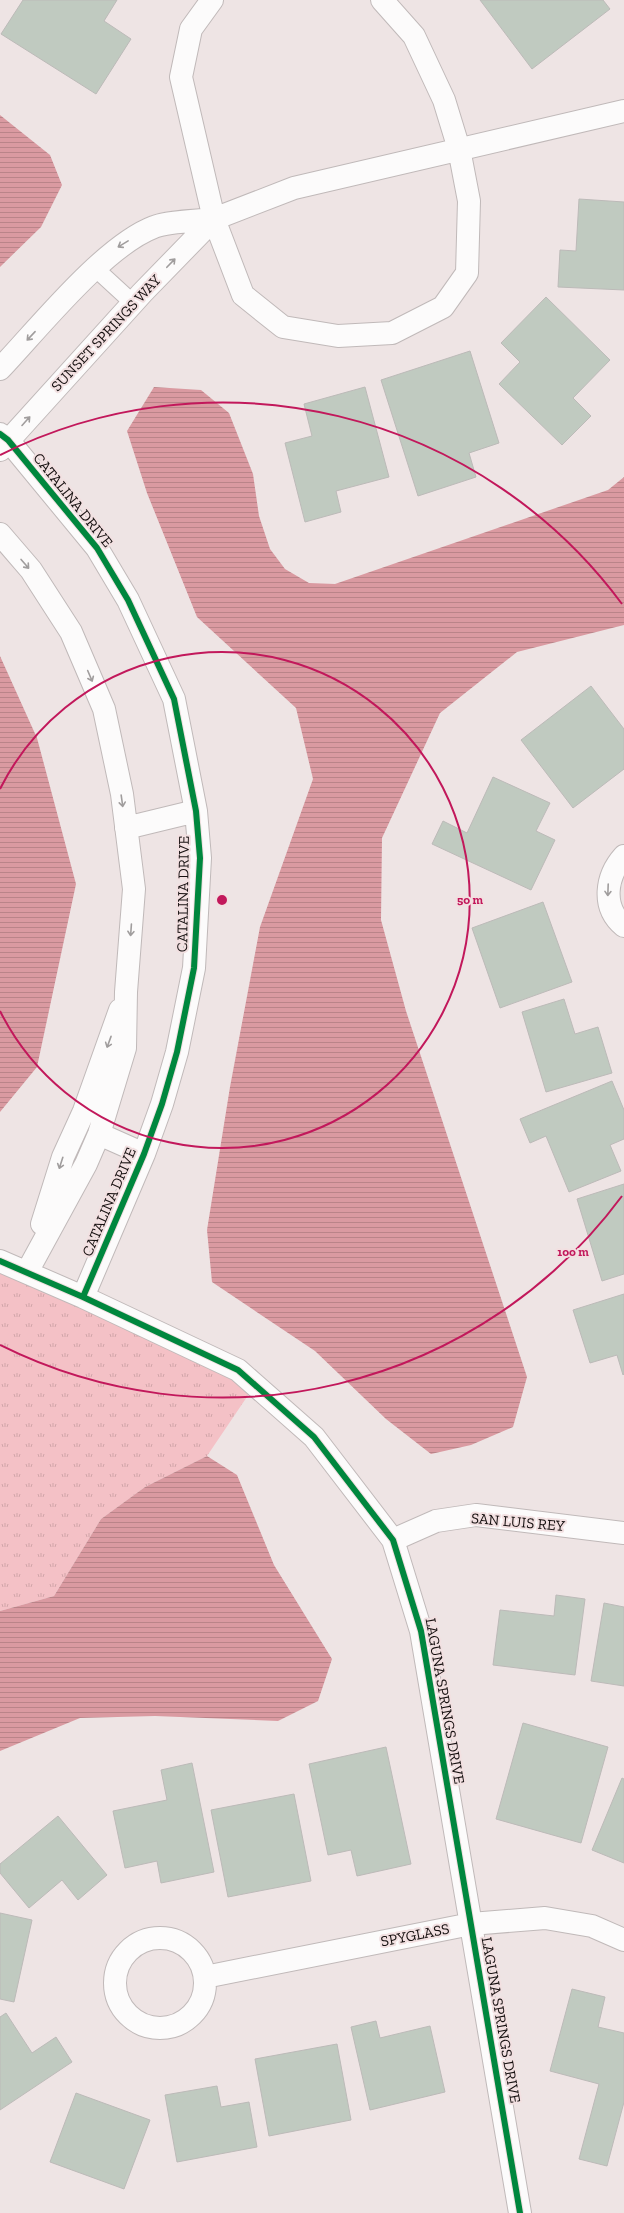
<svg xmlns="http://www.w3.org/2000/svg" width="624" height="2213" font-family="'Zilla Slab',serif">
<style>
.grass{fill:url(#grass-tufts)}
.water{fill:url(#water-rules)}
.building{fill:#c0cac0;stroke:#bcbab8}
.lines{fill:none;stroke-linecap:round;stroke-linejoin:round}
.lane-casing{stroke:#c0b9b9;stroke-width:18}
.street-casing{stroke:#c0b9b9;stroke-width:24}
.lane{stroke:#fcfbfb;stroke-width:16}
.street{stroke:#fcfbfb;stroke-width:22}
.cycleway-casing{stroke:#f2e0e1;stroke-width:8}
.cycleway{stroke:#00873e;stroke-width:6}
.oneway{stroke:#a09d9d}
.ring{fill:none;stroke:#c2185b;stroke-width:2}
.labels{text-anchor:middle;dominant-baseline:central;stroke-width:4;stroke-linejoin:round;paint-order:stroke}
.street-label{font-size:15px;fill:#150f0f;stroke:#f2e0e1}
.centre{fill:#c2185b;stroke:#f2e0e1;stroke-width:2}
.ring-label{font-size:12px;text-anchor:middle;font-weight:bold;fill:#c2185b;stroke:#f2e0e1;stroke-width:4;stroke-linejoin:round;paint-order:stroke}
</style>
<defs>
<pattern id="grass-tufts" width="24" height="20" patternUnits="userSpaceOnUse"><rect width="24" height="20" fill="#f4c1c6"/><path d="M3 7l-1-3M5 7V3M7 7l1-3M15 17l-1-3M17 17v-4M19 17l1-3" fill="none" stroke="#d0a5a9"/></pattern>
<pattern id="water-rules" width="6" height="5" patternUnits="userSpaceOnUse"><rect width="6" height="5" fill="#da9aa1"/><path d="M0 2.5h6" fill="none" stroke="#ba8489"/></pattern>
</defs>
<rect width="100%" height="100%" fill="#eee4e4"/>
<path class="grass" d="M0,1260L255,1385L207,1456L145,1487L101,1519L54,1596L0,1611Z"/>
<path class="water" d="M0,115L50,155L62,185L41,227L0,267Z
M154,387L201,390L229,413L253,474L259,516L270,549L285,569L309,583L335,584L608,490L624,477V625L517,652L440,713L382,838L381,920L406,1011L527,1377L513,1427L471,1445L431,1454L386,1419L315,1351L212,1282L207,1230L230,1087L260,927L313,779L296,708L197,617L147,493L127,431Z
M0,656L37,738L76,884L37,1067L0,1112Z
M207,1456L237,1475L274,1565L332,1659L318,1701L278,1721L155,1716L80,1718L0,1751V1611L54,1596L101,1519L145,1487Z"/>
<path class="building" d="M23,0H117L104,21L131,39L96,94L1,34Z
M480,0H603L610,9L532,69Z
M579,199L624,202V290L558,287L560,250L576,251Z
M546,297L610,360L573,398L591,416L562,445L499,384L520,362L501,343Z
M470,351L499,443L469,453L476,477L418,496L381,380Z
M365,387L389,477L336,491L341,512L305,522L285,443L312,436L304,404Z
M591,686L624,729V769L573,808L521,740Z
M493,777L550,803L536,831L555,840L531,890L432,844L443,821L467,833Z
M543,902L572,982L500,1008L472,928Z
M564,999L575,1034L598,1027L612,1073L546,1092L522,1012Z
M612,1081L624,1110V1139L610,1145L621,1171L569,1192L546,1136L530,1143L520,1119Z
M624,1184V1274L602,1281L577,1199Z
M624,1294V1374L623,1375L617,1355L590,1363L573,1310Z
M556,1595L585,1599L575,1675L493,1665L500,1610L554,1616Z
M604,1603L624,1607V1686L591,1681Z
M523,1723L608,1747L581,1843L496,1819Z
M386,1747L411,1864L357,1876L351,1850L328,1855L309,1764Z
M192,1763L214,1872L161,1883L157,1861L125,1868L113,1811L167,1800L161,1770Z
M622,1778L624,1779V1863L592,1850Z
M294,1794L311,1881L228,1897L211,1810Z
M58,1816L107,1875L78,1900L62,1880L29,1908L0,1873V1864Z
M0,1913L32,1920L14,2002L0,1999Z
M572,1989L605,1997L598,2027L624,2033V2102L607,2166L579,2159L599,2084L550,2071Z
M6,2013L32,2053L56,2037L72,2062L0,2110V2017Z
M376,2021L380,2038L430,2026L445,2092L370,2110L351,2027Z
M337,2044L351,2120L269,2136L255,2059Z
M217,2086L221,2107L249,2102L257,2147L177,2162L165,2095Z
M76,2093L150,2120L124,2189L50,2162Z"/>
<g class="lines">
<g class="lane-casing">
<path id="lane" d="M96,269L133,303"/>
</g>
<g class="street-casing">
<path id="street" d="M212,0L191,29L181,77L214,219L243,295L283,327L338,336L392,333L443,307L467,273L469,201L459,149L444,100L414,36L382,0
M214,219L294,188L624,111
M0,369C38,329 104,246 154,227C168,221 198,221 214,219L142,293L0,450
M0,434L8,440L97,548L128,600L174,699L196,811L200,858L194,968L177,1052L162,1104L144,1154L83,1297
M0,534L31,570L71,632L104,709L122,794L134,889L126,992L125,1048L99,1134L86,1164L27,1272
M126,828L196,811
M624,856C606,876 601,907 624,926
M99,1134L144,1154
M42,1224L63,1157L84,1111L120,1010
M0,1261L83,1297L238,1370L255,1385L314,1437L393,1540L421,1631L520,2213
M393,1540L436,1521L476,1515L624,1533
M115 1983a45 45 0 1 1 90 0a45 45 0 1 1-90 0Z
M205,1977L471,1924L545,1918L592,1926L624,1940"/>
</g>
<use href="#lane" class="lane"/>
<use href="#street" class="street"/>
<g class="cycleway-casing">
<path id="cycleway" d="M0,434L8,440L97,548L128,600L174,699L196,811L200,858L194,968L177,1052L162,1104L144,1154L83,1297
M0,1261L83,1297L238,1370L255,1385L314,1437L393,1540L421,1631L520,2213"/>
</g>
<use href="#cycleway" class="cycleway"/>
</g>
<defs><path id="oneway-shaft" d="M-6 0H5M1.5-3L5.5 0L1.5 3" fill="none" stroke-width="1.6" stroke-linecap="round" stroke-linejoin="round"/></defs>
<g class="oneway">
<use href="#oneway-shaft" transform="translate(123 244) rotate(149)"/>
<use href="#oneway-shaft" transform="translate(171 263) rotate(-46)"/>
<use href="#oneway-shaft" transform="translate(31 336) rotate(133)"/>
<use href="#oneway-shaft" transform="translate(26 421) rotate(-48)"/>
<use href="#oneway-shaft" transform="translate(25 564) rotate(49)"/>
<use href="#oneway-shaft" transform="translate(90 676) rotate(67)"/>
<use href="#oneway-shaft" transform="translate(122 801) rotate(82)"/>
<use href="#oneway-shaft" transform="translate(608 890) rotate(92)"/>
<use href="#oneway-shaft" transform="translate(131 930) rotate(94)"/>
<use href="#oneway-shaft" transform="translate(109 1042) rotate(110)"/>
<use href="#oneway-shaft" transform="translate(61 1163) rotate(108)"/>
</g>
<g class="ring">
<path d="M0 789A248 248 0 1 1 0 1011"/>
<path d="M622 1196A497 497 0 0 1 0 1345M0 455A497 497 0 0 1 622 604"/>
</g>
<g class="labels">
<g class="street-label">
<text transform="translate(106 333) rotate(-47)">SUNSET SPRINGS WAY</text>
<text transform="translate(73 500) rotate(51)">CATALINA DRIVE</text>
<text transform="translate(183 894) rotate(-89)">CATALINA DRIVE</text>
<text transform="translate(109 1202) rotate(-67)">CATALINA DRIVE</text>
<text transform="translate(518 1522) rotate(5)">SAN LUIS REY</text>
<text transform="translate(445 1701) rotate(80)">LAGUNA SPRINGS DRIVE</text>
<text transform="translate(415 1935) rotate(-11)">SPYGLASS</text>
<text transform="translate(501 2020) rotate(80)">LAGUNA SPRINGS DRIVE</text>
</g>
</g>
<circle cx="222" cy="900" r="6" class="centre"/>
<g class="ring-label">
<text x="470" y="904">50 m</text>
<text x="573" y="1256">100 m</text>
</g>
</svg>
